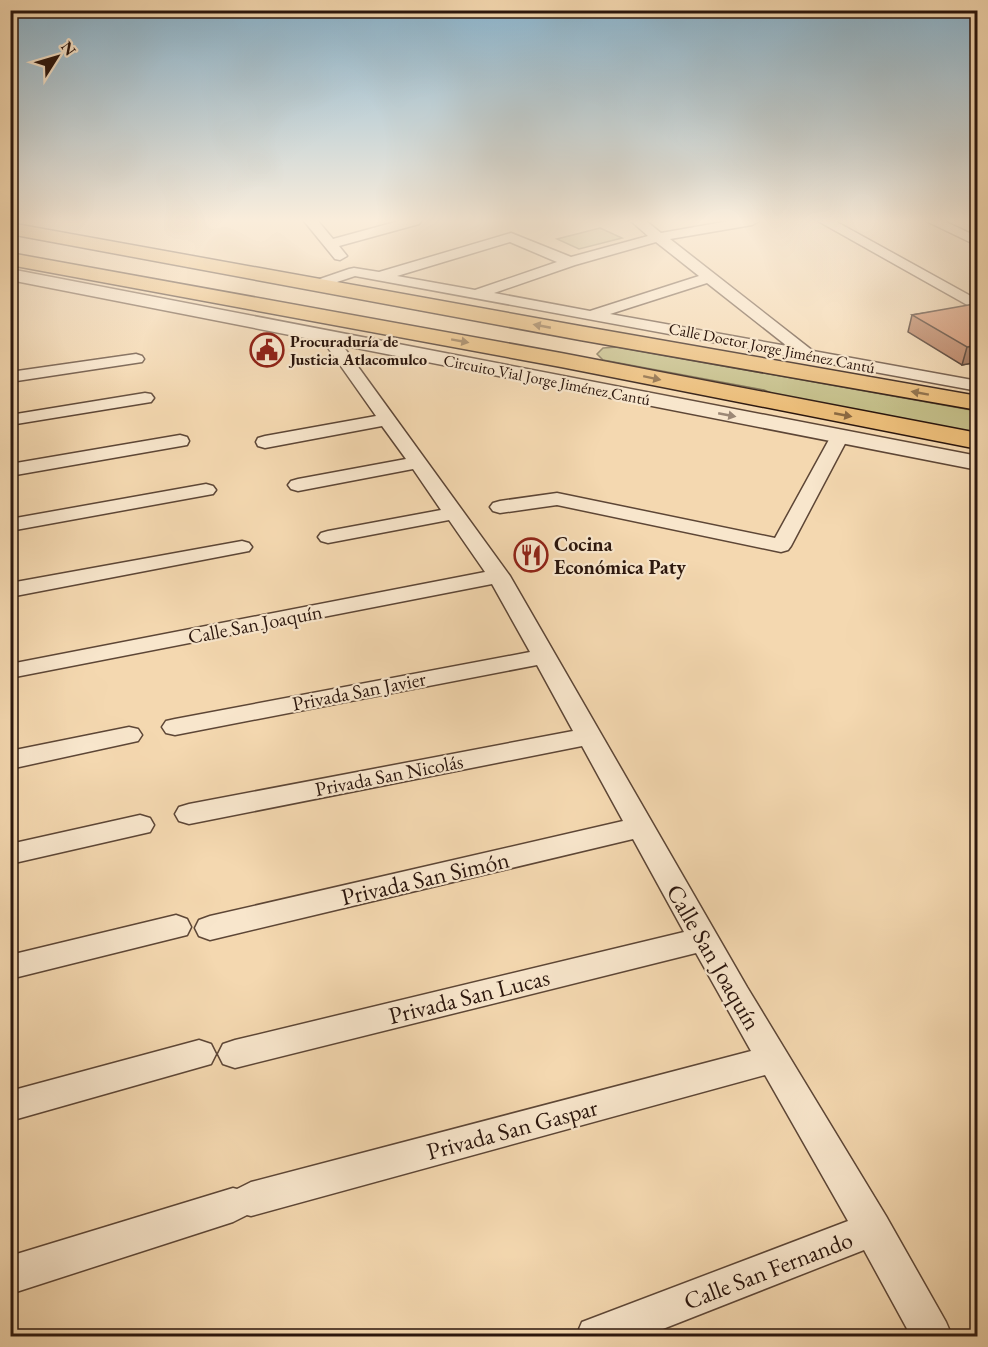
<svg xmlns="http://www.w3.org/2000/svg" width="988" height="1347" font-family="'EB Garamond',serif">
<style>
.green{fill:#c2bc86;stroke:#76694a;stroke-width:1.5}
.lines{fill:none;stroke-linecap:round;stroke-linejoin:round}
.minor-casing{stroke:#5d4636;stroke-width:3}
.tertiary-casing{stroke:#5d4636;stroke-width:3}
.primary-casing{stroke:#2b160d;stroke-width:3}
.minor{fill:#f8e6cc;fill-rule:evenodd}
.tertiary{fill:#f8e6cc;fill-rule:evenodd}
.primary{fill:#eabc78;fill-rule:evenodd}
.wall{fill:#b27353;stroke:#2b160d;stroke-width:1.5}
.shaded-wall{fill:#915e44;stroke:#2b160d;stroke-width:1.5}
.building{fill:#cf8661;stroke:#2b160d;stroke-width:1.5}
.oneway{fill:#8a6942}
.oneway2{fill:#9c8876}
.labels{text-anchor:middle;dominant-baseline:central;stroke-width:4.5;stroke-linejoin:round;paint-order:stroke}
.far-poi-label{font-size:16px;font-weight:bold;fill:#2b160d;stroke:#f8e6cc;text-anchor:start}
.far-street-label{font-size:16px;fill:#2b160d;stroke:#f8e6cc}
.poi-label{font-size:20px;font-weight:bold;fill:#2b160d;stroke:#f8e6cc;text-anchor:start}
.street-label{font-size:20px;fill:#2b160d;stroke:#f8e6cc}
.near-street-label{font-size:24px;fill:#2b160d;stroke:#f8e6cc}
</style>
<rect width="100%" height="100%" fill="#f4d8b0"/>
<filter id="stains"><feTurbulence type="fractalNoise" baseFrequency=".00333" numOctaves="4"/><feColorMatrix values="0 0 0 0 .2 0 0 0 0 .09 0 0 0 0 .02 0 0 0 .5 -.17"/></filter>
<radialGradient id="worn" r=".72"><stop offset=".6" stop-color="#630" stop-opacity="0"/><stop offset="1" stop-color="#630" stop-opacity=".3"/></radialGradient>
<path class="green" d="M600,228L622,238L579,249L557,239Z
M617,347L977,411V436L781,397L764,390L603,360L597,354L603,348Z"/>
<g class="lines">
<g class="minor-casing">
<path id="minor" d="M304,221H318L333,239L399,221H421L419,224L339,246L347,256L340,260L335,259Z
M631,221H646L661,233L729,221H759L752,225L670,239L813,351L978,381V391L355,276L319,288L312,284L314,281L349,269L354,268L379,272L511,233L571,257L648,236ZM510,242L557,262L475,290L397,276ZM656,242L699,276L590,311L494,293L575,265ZM707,283L787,346L610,314Z
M818,221H835L978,300V311Z
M926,221H944L978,237V246Z
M329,333L335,335L510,576L747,987L886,1216L946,1322L952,1336H911L864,1250L645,1336H576L582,1322L848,1221L765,1075L251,1216L247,1215L233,1222L10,1294V1256L233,1188L237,1189L251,1182L751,1051L696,953L235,1068L223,1064L218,1054L223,1044L235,1040L684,932L633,839L210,940L199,936L195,928L199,920L210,916L623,821L582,746L189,824L179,821L175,814L179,807L189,804L573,731L537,665L175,735L166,733L162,727L166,721L175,719L530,652L492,584L10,678V664L485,572L449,520L328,543L321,541L318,537L321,533L328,531L441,510L413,469L298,491L291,489L288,485L291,481L298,479L406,459L382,426L265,448L258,446L256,442L258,438L265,436L376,416L321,338Z
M136,354L142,356L144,359L142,362L10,382V372Z
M145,393L151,394L154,398L151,402L10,425V415Z
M840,431L846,432L849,436L791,546L788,550L781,552L557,505L500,513L493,511L490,507L493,503L500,501L557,493L775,538L831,436L834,432Z
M180,435L187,437L189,441L187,445L10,476V464Z
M206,484L213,486L216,490L213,494L10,531V519Z
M242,541L249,543L252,547L249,551L10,597V583Z
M129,727L138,729L142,735L138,741L10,769V751Z
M140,815L150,818L154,825L150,832L10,864V844Z
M176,915L187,919L191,927L187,935L10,979V955Z
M199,1040L211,1044L216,1054L211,1064L10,1121V1091Z"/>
</g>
<g class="tertiary-casing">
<path id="tertiary" d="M10,269L978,456V470L10,280Z"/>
</g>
<g class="primary-casing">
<path id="primary" d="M10,223L580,326L978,396V410L580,340L10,234Z
M10,253L561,353L978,433V449L561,367L10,265Z"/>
</g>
<use href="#minor" class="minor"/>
<use href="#tertiary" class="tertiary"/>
<use href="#primary" class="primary"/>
</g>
<path class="wall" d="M978,305V362L962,365L908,332L912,315Z"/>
<path class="shaded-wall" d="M978,345V362L962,365L967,347Z"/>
<path class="building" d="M974,304L978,305V345L967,347L912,315Z"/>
<defs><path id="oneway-solid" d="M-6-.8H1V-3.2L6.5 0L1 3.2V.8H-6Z" transform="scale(1.5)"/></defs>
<g class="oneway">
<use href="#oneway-solid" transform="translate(542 326) rotate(-169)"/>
<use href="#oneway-solid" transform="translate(460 341) rotate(10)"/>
<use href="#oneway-solid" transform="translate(652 378) rotate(12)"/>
<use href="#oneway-solid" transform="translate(920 393) rotate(-170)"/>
<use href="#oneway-solid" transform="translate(843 415) rotate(11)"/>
</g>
<use class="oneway2" href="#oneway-solid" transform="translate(727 415) rotate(11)"/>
<linearGradient id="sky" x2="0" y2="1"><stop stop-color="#89b6d2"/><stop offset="0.54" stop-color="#faeddb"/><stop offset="1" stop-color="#faeddb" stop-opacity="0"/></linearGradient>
<rect width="988" height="409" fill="url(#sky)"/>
<defs>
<g id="civic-ring" transform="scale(1.725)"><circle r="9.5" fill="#f8e6cc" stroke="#8f2418" stroke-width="1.5"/><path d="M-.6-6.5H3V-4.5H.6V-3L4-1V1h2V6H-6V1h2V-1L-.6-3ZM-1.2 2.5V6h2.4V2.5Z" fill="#8f2418"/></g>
<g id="restaurant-ring" transform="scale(1.725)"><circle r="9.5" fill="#f8e6cc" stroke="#8f2418" stroke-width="1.5"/><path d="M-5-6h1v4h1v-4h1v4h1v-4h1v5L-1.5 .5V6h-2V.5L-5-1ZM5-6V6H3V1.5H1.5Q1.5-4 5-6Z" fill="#8f2418"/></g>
</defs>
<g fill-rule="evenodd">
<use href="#civic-ring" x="267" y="350"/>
<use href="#restaurant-ring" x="531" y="555"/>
</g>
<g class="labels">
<g class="far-poi-label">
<text x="290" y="341">Procuraduría de<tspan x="290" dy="18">Justicia Atlacomulco</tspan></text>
</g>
<g class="far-street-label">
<text transform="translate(772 348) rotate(11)">Calle Doctor Jorge Jiménez Cantú</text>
<text transform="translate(547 380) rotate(11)">Circuito Vial Jorge Jiménez Cantú</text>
</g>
<g class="poi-label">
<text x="554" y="544">Cocina<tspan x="554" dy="23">Económica Paty</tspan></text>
</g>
<g class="street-label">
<text transform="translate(255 624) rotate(-11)">Calle San Joaquín</text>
<text transform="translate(359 691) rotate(-11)">Privada San Javier</text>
<text transform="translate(389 775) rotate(-11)">Privada San Nicolás</text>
</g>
<g class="near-street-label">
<text transform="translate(425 878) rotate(-13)">Privada San Simón</text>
<text transform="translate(714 957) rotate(60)">Calle San Joaquín</text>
<text transform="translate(469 996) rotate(-14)">Privada San Lucas</text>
<text transform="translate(512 1129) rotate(-15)">Privada San Gaspar</text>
<text transform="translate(768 1270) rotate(-21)">Calle San Fernando</text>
</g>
</g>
<rect width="988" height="1347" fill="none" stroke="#f4d8b0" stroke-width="36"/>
<rect x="12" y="12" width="964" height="1323" fill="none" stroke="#2b160d" stroke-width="3"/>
<rect x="18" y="18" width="952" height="1311" fill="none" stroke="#2b160d" stroke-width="1.5"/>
<g transform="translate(57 57) rotate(53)" stroke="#f8e6cc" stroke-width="4.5" paint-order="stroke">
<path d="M0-4.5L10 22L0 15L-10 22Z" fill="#2b160d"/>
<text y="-9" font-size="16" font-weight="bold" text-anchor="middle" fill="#2b160d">N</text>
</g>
<rect width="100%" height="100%" filter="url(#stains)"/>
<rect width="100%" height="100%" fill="url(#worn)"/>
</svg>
